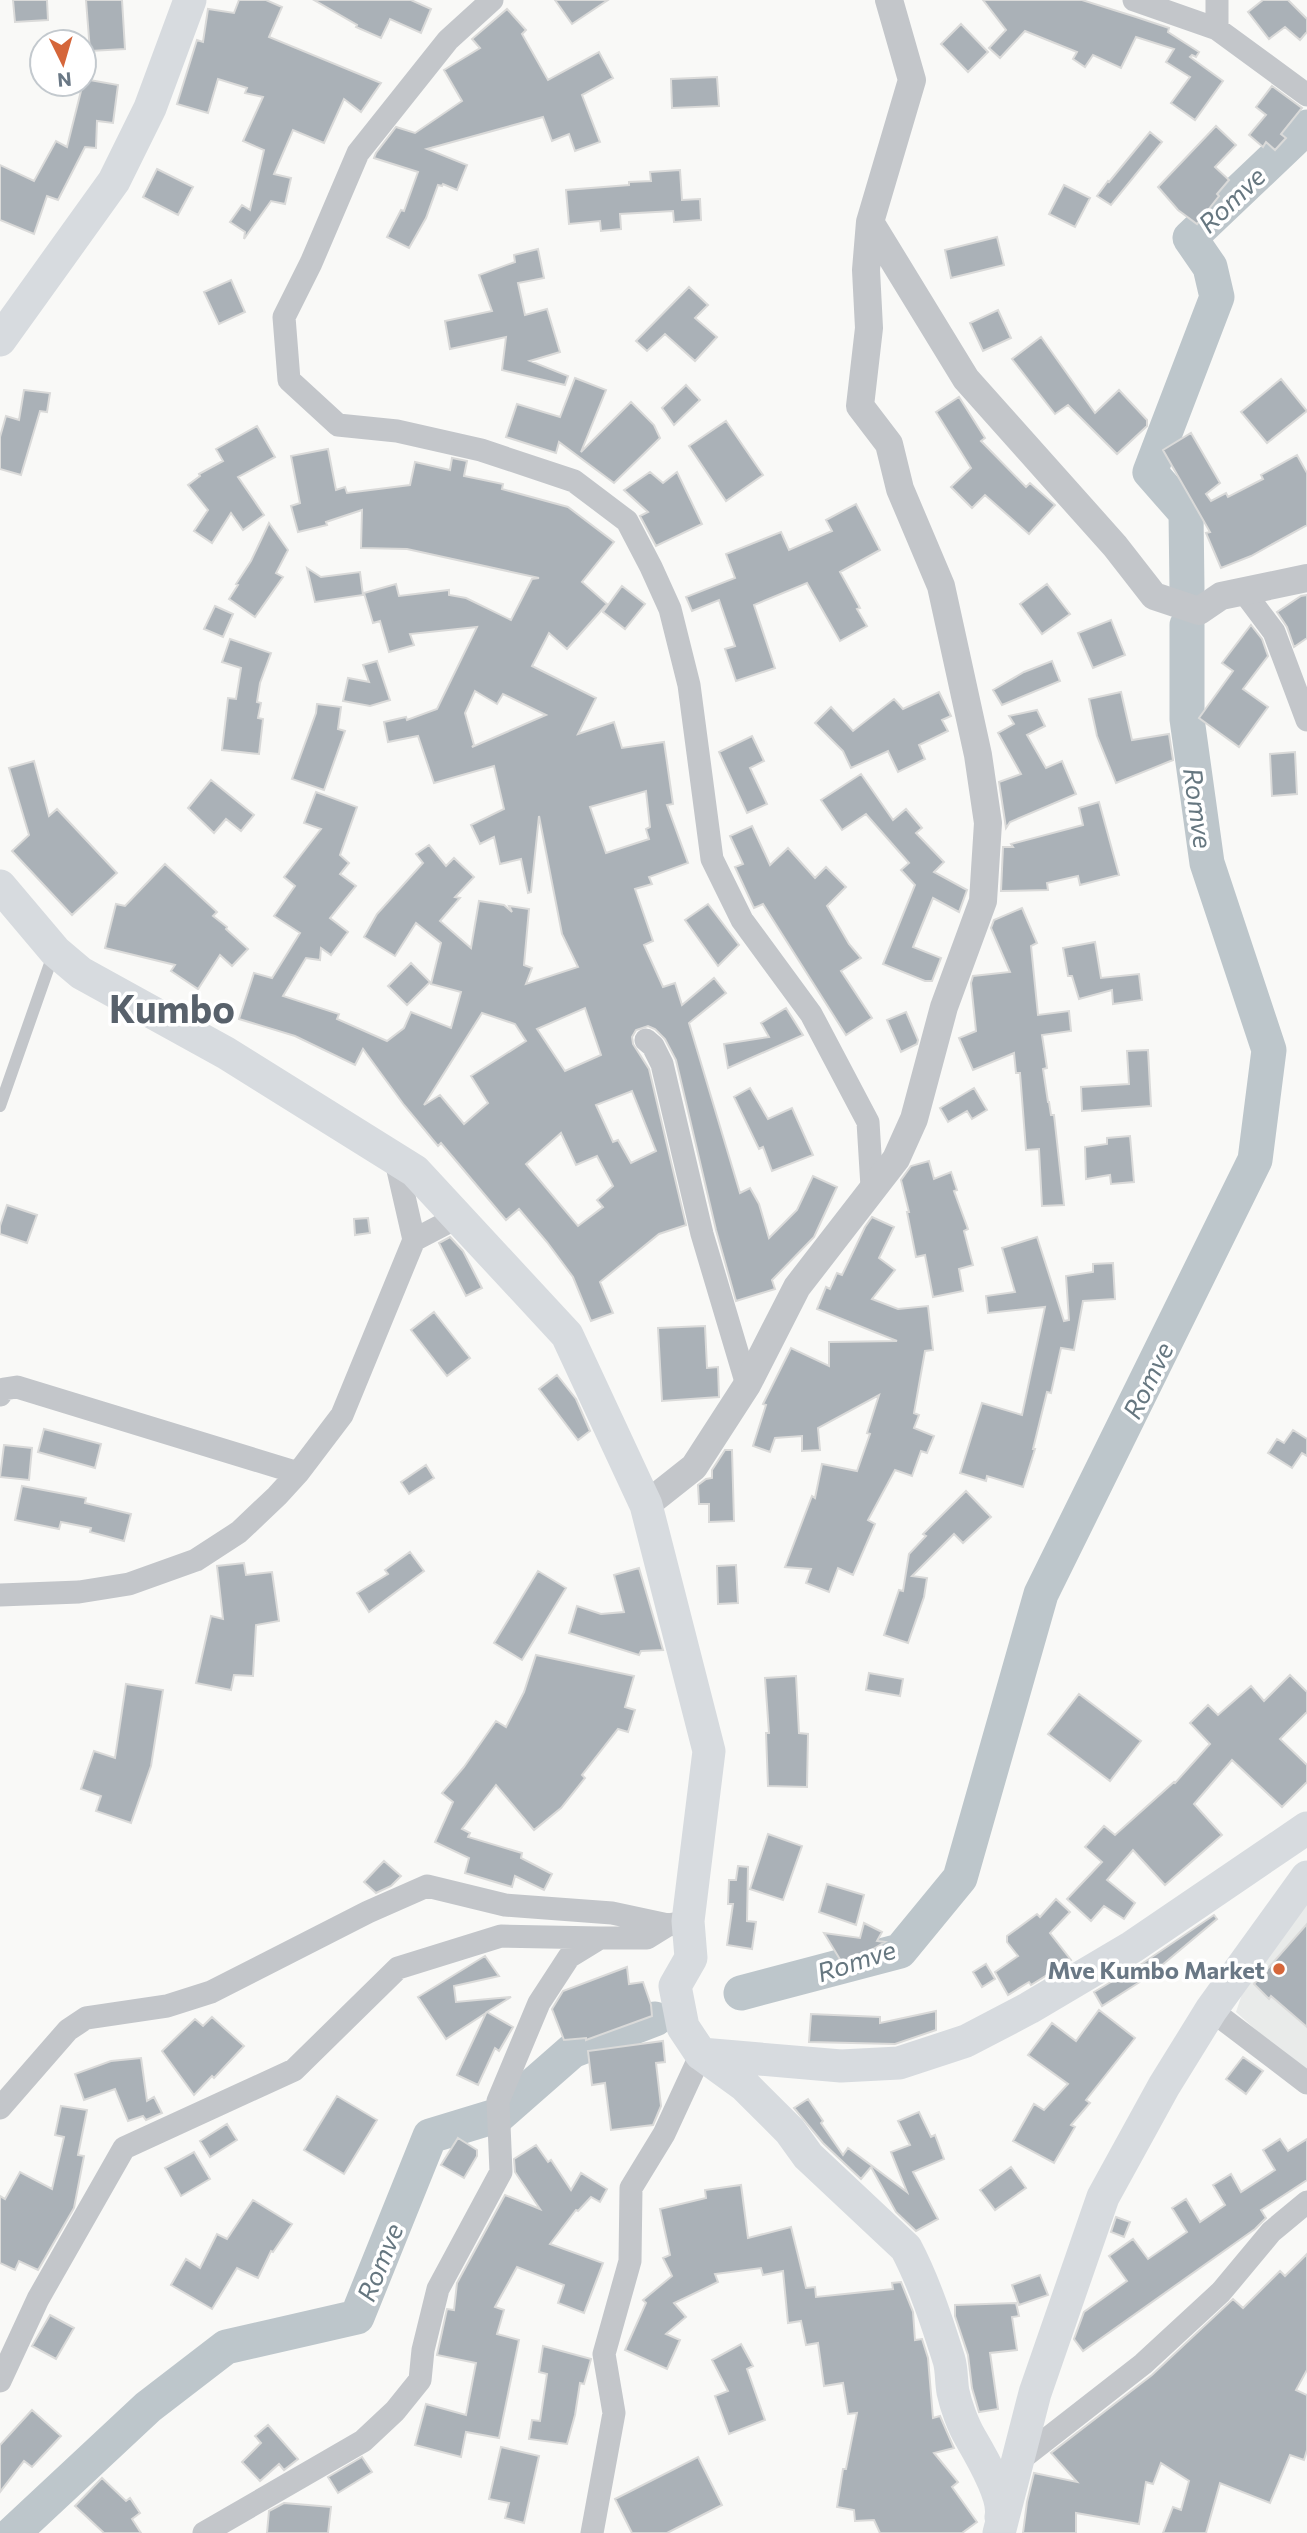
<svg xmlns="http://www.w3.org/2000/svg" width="1307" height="2533" font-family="Commissioner,sans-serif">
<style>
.built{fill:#e9ebea}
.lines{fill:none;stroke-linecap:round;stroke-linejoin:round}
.river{stroke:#bdc6cb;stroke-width:35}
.building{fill:#aab1b7;stroke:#dadad9;stroke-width:2;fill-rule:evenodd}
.service{stroke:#c3c6ca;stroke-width:12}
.minor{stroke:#c3c6ca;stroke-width:23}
.tertiary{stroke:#c3c6ca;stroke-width:28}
.secondary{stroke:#d7dbdf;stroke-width:33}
.poi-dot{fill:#d5663a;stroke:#fff;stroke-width:2.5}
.labels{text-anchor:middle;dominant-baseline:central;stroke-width:7;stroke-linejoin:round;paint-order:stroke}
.poi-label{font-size:24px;font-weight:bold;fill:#6a7885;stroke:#fff;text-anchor:end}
.water-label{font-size:26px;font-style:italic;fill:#667780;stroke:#fff}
.town-label{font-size:38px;font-weight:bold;fill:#58616b;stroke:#fff}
</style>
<rect width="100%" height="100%" fill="#f9f9f7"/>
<path class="built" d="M1307,1898V2084L1287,2058L1236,2012L1265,1925Z"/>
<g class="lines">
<path class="river" d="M1187,589L1186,513L1150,472L1217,297L1210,267L1190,238L1307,127
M741,1993L900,1951L960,1878L1041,1594L1255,1160L1269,1050L1207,863L1187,719V625
M13,2533L148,2407L226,2347L357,2317L430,2136L499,2115L572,2051L655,2019"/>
</g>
<path class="building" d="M13,0H47L48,20L15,22Z
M86,0H122L125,49L90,51Z
M239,0H266L282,7L269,37L381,83L361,112L344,99L324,143L293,130L274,174L291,178L285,204L271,201L244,239L245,232L230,222L242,205L250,210L264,150L243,141L263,97L245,93L247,88L218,79L208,113L177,104L197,40L203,42L208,9L234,13Z
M314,0H411L431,9L421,33L390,19L381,38L356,27L357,25Z
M555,0H608L572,24Z
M983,0H1082L1136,17L1169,28L1168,32L1199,52L1196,57L1192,55L1190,57L1223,81L1195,120L1171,103L1190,77L1166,62L1174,49L1136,37L1121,68L1093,55L1085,67L1073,59L1077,52L1025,31L1000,58L989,48L1006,30Z
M1263,0H1288L1307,19V32L1300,40L1285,27L1269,39L1248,12Z
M507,9L526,30L522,34L548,80L599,52L613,78L582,95L600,142L575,151L569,134L552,141L543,117L427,149L467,165L457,190L443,184L442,186L438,185L426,218L409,248L387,237L401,210L404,211L418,172L374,158L376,153L396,127L415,133L462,101L444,70L480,48L472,39Z
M961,24L988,52L968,72L941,44Z
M717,77L719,106L672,108L671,79Z
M84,79L118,85L113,123L97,121L96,148L85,147L58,200L47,196L34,234L0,220V165L34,181L56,141L67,147Z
M1272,86L1302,108L1281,134L1286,138L1275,150L1266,142L1263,147L1249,135L1266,115L1256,107Z
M1216,126L1236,145L1215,167L1229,180L1217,194L1219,196L1197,224L1178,210L1158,187Z
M1150,132L1162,142L1111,205L1097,196L1108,181L1109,182Z
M157,169L193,187L178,215L143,197Z
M680,170L682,200L700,199L701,220L674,222L673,211L620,214L621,229L601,231L600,221L569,224L566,190L629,185V182L651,181L650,172Z
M1064,185L1090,198L1075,227L1049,214Z
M997,237L1004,265L951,278L945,250Z
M538,249L544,278L518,283L525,315L547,309L560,352L530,361L568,376L565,385L502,370L506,337L450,349L445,321L492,311L479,275L515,262L514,255Z
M231,280L245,312L219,324L204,292Z
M689,287L708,305L695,318L717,337L695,361L665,334L647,351L636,341Z
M998,310L1011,338L983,351L970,323Z
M1041,337L1095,413L1119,390L1147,420V426L1117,454L1068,405L1055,414L1012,359Z
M575,378L606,390L581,452L631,402L654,425L660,438L614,483L559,442L556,453L506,437L517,404L560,417Z
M1281,379L1307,411L1267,443L1241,412Z
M686,385L700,400L674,425L662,408Z
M24,390L50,393L47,412L40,411L21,475L0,469V437L6,416L19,420Z
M959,397L985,438L981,441L1026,487L1030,483L1055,505L1029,534L985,495L972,508L951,487L971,468L936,412Z
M726,421L763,475L726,501L689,446Z
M257,426L275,457L238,477L264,515L243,530L231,513L212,543L194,531L208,510L188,485L200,476L199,474L223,461L216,449Z
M1191,433L1220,483L1206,494L1211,501L1226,493L1228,497L1263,479L1261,475L1297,455L1307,473V525L1251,556L1221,568L1206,533L1210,532L1163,450Z
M328,449L336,490L345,487L347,493L410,485L415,462L450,470L452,458L467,461L464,476L503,484L502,489L568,507L614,542L582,582L607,604L567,649L549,633L532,666L596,698L578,734L614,722L622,748L664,742L673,804L667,805L688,863L649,877L652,884L635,889L653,941L644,945L663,987L675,983L682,1005L714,978L726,993L689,1023L740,1193L750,1188L759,1204L769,1238L797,1210L813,1176L837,1187L814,1237L772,1280L775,1289L736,1301L716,1230L676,1060L665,1039L655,1029L648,1026L636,1030L632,1037L633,1044L649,1069L686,1225L659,1234L600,1282L613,1313L591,1321L573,1277L547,1242L519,1209L506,1220L441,1143L438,1146L404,1105L363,1049L355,1065L295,1036L239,1019L254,973L272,978L300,933L274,916L295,886L284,877L321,829L304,823L316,792L357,807L340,855L349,863L340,874L356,886L330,918L348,932L331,955L321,948L320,960L306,958L283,996L339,1014L337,1019L387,1041L404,1028L411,1012L451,1028L461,992L431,984L441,943L416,923L395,956L364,937L377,914L423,863L416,854L429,845L446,866L454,858L474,877L455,897L460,898L440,921L471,948L479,901L504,905L512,912L509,906L529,909L524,965L532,968L526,984L578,967L562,934L539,816L531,892L528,893L521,859L500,864L494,837L480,844L471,825L504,809L494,766L434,783L418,736L388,742L384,722L406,717L407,720L437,709L477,627L410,634L414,645L389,652L380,621L373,623L364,593L396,584L399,596L449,590V595L466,598L511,620L532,579L539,578L407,549L361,548L362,510L326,522L327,525L298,532L291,506L300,503L291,456ZM475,691L497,704L503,694L546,715L472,747L474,745L465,713ZM646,791L650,827L646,829L649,839L606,853L590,807ZM585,1008L601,1055L565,1071L537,1029ZM482,1013L515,1024L526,1041L471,1076L488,1103L464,1124L440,1095L424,1105ZM632,1091L656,1151L631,1163L618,1140L613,1142L596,1105ZM561,1133L576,1165L597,1156L613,1186L597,1200L603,1207L578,1226L526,1164Z
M650,472L663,483L677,472L702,524L656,546L640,516L648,512L624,490Z
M856,504L880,550L840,572L860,608L857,609L867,626L840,641L807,583L754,605L775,668L736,681L725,649L735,646L719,600L692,611L686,597L735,578L726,554L781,532L789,550L832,531L826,520Z
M269,523L288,550L276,573L283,577L255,617L229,599L238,585L236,584L251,561Z
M307,568L321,577L360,572L363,595L315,602Z
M1047,584L1070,614L1042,634L1020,604Z
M622,586L645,604L625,629L603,612Z
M1307,595V638L1294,647L1287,627L1277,612L1301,596Z
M215,606L233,614L223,637L204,629Z
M1111,620L1125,655L1093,668L1078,633Z
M1251,625L1262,639L1268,656L1243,689L1268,707L1239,747L1199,718L1233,671L1222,663Z
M230,639L271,653L260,683L257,702L261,703L258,718L263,719L259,754L222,750L228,698L236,699L241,668L222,662Z
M377,661L390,700L370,706L343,701L348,678L369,682L363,665Z
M1052,661L1060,681L1002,705L993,690L1024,672Z
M939,692L951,716L942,720L948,731L919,745L925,759L898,772L888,751L851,768L843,751L815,723L831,707L853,731L894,699L903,709Z
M1121,692L1132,740L1169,734L1173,760L1116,783L1097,736L1089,699Z
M317,704L341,707L338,729L345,731L324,790L292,779L316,713Z
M1037,710L1045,726L1027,735L1046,768L1062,761L1076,794L1010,822L1006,828L999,782L1021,774L998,733L1014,724L1009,716Z
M752,736L764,761L750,768L767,804L747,813L719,752Z
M1295,752L1297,794L1272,796L1270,754Z
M34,761L49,816L57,809L117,873L72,915L12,851L29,835L9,768Z
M861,774L893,820L906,809L922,828L916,833L944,862L934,872L967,890L959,912L933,898L913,947L941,958L932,981H925L883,964L915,885L901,870L909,863L866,814L842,830L821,800Z
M211,780L254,815L241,831L226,819L214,833L188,808Z
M1099,802L1119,875L1080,885L1078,876L1047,883L1048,890L1001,891L1003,847H1013L1011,844L1083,825L1079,808Z
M752,826L770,865L788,848L815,878L826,867L846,887L827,906L849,944L861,958L841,971L872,1018L846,1035L763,904L754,908L735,867L743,864L730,836Z
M165,864L217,912L213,916L227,927L226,929L248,949L232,966L220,955L198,989L171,971L175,965L105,948L116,904L125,906Z
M708,904L739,945L718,966L685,920Z
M1022,908L1037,943L1031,946L1038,1015L1069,1011L1071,1031L1042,1035L1047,1068L1043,1069L1048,1102H1049L1051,1115H1054L1064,1205L1042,1206L1039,1149L1026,1150L1020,1073H1016L1014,1053L973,1070L959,1038L976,1031L971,983L973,976L1010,972L991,928L994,920Z
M1095,942L1101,978L1139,974L1142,1000L1113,1004L1112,990L1079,999L1072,976H1068L1063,948Z
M411,963L430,982L407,1005L388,986Z
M786,1008L803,1035L728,1068L724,1044L769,1037L761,1023Z
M906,1012L918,1040L917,1044L901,1052L887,1020Z
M1148,1050L1151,1106L1082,1111L1081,1087L1129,1084L1127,1051Z
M750,1088L768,1119L792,1108L813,1155L772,1171L763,1147L759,1149L734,1097Z
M974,1088L987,1110L972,1119L967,1111L948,1122L940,1108Z
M1130,1136L1134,1182L1111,1184L1110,1175L1086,1179L1085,1147L1107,1144V1138Z
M929,1161L934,1179L951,1172L957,1190L954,1191L968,1229L964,1231L973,1265L959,1269L963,1291L933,1297L925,1255L916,1257L907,1212H909L901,1180L911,1166Z
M7,1205L37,1215L27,1243L0,1234V1226Z
M872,1217L894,1227L879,1258L895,1270L872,1299L898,1309L928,1306L933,1350L925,1351L914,1413L919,1415L914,1428L934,1436L927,1453L921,1451L912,1476L895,1470L868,1520L875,1524L853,1575L838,1568L829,1592L806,1583L811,1569L785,1567L812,1496L815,1498L822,1464L857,1471L870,1434L867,1433L879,1395L818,1428L820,1450L802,1451V1436L775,1438L770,1452L753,1446L766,1405L763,1404L791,1348L829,1366V1342L897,1341L817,1309L826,1287L830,1289L837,1273L842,1275L865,1227Z
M368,1218L370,1233L355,1235L354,1219Z
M450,1237L463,1251L482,1288L466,1296L439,1243Z
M1037,1237L1064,1321L1069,1320L1066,1276L1093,1272V1264L1113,1263L1115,1299L1083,1301L1074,1350L1061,1348L1051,1393L1047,1392L1033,1449H1035L1023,1487L987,1476L986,1481L960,1473L982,1403L1022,1415L1045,1307L988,1313L986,1296L1015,1292L1002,1248Z
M434,1312L470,1358L447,1376L411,1330Z
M705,1326L707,1368L718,1367L719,1397L662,1401L658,1328Z
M557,1375L576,1399L590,1431L578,1440L539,1389Z
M44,1429L101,1444L95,1468L38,1452Z
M1293,1430L1307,1439V1456L1302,1453L1292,1468L1268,1453L1277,1439L1284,1443Z
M4,1445L32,1448L29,1480L0,1477Z
M725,1450H732L734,1521L709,1522V1504H699L698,1485L706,1479L712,1478V1470Z
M426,1465L434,1478L409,1494L401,1482Z
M22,1486L86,1498L85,1503L131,1514L124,1541L90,1532L91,1528L61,1522L59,1529L15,1520Z
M966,1491L991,1517L963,1543L954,1534L912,1576L927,1578L924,1597L908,1643L884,1635L899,1590L903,1591L909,1554L926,1536L923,1534Z
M410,1552L424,1571L369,1612L357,1593L388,1574L385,1570Z
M244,1563L246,1575L272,1572L279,1621L256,1625L253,1676L234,1675L231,1690L196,1683L211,1616L223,1619L217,1566Z
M736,1565L738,1603L718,1604L717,1566Z
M639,1568L663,1650L641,1651L639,1655L569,1633L577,1606L601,1614L624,1612L614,1575Z
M538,1571L566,1588L522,1660L494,1643Z
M536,1655L634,1676L625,1707L635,1710L628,1732L618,1729L582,1775L585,1778L561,1808L534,1830L496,1785L462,1829L470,1833L468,1837L522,1853L521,1858L552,1874L544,1890L515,1876L512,1887L465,1873L469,1858L435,1842L453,1802L442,1793L464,1767L496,1721L506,1727L524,1692Z
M869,1673L903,1679L900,1696L866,1690Z
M1290,1675L1307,1692V1712L1280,1739L1307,1765V1782L1282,1807L1232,1760L1194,1804L1222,1835L1165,1885L1133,1850L1107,1880L1135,1903L1124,1919L1104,1906L1091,1921L1067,1899L1102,1862L1085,1847L1104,1826L1115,1835L1174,1782L1175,1783L1210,1744L1190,1723L1208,1705L1218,1715L1251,1686L1264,1701Z
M796,1676L799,1733L808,1734L807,1787L768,1786L766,1733H769L765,1678Z
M126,1684L163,1690L151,1766L131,1823L96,1811L101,1796L81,1789L94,1751L115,1758Z
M1079,1694L1141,1741L1110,1781L1048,1734Z
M768,1834L802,1846L783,1900L750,1889Z
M384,1861L401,1876L391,1886L376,1893L364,1882Z
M738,1866L748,1867L747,1921L756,1922L752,1949L727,1945L733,1904H728L729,1880H736Z
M827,1884L864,1895L856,1925L819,1912Z
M1056,1899L1070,1912L1050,1933L1071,1960L1031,1985L1029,1982L1008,1995L995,1972L1018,1956L1007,1942V1936L1037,1914L1040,1917Z
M1214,1915L1217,1919L1149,1976L1102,2006L1094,1992L1143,1963Z
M864,1923L882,1932L877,1941L885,1942L844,1966L824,1933L860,1938Z
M1307,1924V2027L1271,1996L1269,1999L1254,1984Z
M485,1956L499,1976L454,1986L456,2002L511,1997L487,2012L513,2027L499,2051L495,2048L478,2085L457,2075L486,2013L446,2039L418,1997Z
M986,1964L995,1979L982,1987L973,1972Z
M627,1967L629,1984L643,1982L651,2005L652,2016L586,2040V2038L564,2040L552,2009L563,1991Z
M1099,2010L1135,2038L1086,2100L1090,2103L1071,2125L1075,2127L1054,2163L1013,2141L1034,2104L1044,2110L1068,2084L1028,2055L1052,2023L1076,2041Z
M936,2011V2030L895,2044L809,2042L811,2014L880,2017V2023Z
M212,2017L244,2046L214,2078L212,2076L194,2095L162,2051L195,2019L203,2026Z
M663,2041L665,2062L656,2063L661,2106L653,2125L611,2130L605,2083L592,2085L588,2051Z
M1243,2057L1263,2071L1246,2094L1226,2079Z
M141,2058L147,2101L154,2097L162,2113L146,2120L143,2116L128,2121L115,2089L84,2100L75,2074L111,2061Z
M337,2096L377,2120L344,2174L304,2150Z
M808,2099L823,2121L821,2123L843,2155L848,2148L907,2192L891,2152L910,2145L898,2121L919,2112L931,2137L935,2135L944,2159L913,2172L938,2219L916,2231L896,2212L871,2167L861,2179L823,2143L794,2108Z
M61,2106L87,2110L78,2155L84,2156L74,2208L38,2270L19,2261L15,2270L0,2263V2196L5,2199L20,2172L52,2189L64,2137L55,2135Z
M227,2124L237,2140L210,2157L200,2141Z
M458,2138L477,2150V2156L464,2178L441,2165Z
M1280,2139L1288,2151L1307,2139V2180L1261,2210L1266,2218L1255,2229L1083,2351L1074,2339L1084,2312L1127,2281L1109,2256L1133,2239L1148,2259L1187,2232L1172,2208L1186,2199L1200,2222L1225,2205L1213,2185L1231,2174L1241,2192L1275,2170L1263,2150Z
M536,2145L548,2162L551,2160L571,2190L581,2173L607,2189L600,2202L591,2197L578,2211L576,2210L550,2244L603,2263L584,2313L558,2303L564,2285L517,2267L495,2307L504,2310L497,2334L519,2340L499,2438L466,2432L461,2457L415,2445L426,2404L466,2415L476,2363L437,2355L447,2309L454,2310L457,2283L505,2195L540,2209L515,2172L514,2159Z
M194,2152L210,2179L181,2196L165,2168Z
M1011,2167L1026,2188L995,2210L980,2190Z
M741,2185L748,2238L791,2227L806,2288L815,2287L816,2297L893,2289L892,2283L901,2282L913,2312L915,2340L922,2339L928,2358L933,2418L940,2416L954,2448L934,2453L958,2482L952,2487L977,2522L962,2533H880L874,2520L855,2521L854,2510L837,2507L843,2469H846L857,2413L848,2414L843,2383L824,2386L818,2343L806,2345L801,2321L788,2323L783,2271L763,2275L761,2268L715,2274L718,2282L674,2303L686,2317L666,2334L680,2340L667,2369L625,2350L646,2303L643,2300L672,2276L663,2258L670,2255L660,2209L706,2198L705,2190Z
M253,2200L292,2224L273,2252L271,2251L258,2278L237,2268L212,2309L171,2285L186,2259L200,2268L217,2234L227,2239Z
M1116,2217L1130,2222L1124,2237L1111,2232Z
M1307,2254V2370L1296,2390L1307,2395V2450L1304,2460L1290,2455L1270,2503L1220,2483L1206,2533H1163L1173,2507L1181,2510L1189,2481L1161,2463L1153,2484L1146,2482L1139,2524L1076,2513V2533H1023L1027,2502L1034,2473L1077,2482L1051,2453L1152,2375L1233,2299L1243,2308L1280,2271L1285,2276Z
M1040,2275L1048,2295L1019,2305L1012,2285Z
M1016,2303L1019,2316L1012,2317L1017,2350L990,2353L998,2409L979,2412L972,2388L968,2355L955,2316V2305Z
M50,2315L74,2328L56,2359L32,2346Z
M741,2344L753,2366L747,2369L765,2420L729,2434L715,2396L728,2391L712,2360Z
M543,2346L591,2359L584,2384L580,2383L575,2415L567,2444L529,2439L532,2420L540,2421L547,2374L539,2372Z
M32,2410L61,2436L32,2467L24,2461L0,2492V2445Z
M268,2425L298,2459L284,2470L279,2464L260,2481L242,2462L261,2443L255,2436Z
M501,2447L539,2456L524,2523L505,2518L509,2503L489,2499Z
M362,2457L372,2472L338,2493L328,2477Z
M698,2457L722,2505L667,2533H632L615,2499Z
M102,2478L126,2501L130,2498L140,2513L132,2519L141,2533H104L75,2506Z
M284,2503L331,2507L328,2533H267L269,2511Z"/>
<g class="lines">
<path class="service" d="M0,1106L53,955"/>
<path class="minor" d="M492,0L448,40L358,153L311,263L284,317L289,380L338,425L397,431L481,450L574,481L627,521L651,567L670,609L689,685L712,859L742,920L811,1014L868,1122L872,1187
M1134,0L1217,29L1307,95
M1217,29V0
M1244,592L1274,632L1307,720
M646,1040L653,1046L662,1064L702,1234L747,1385
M414,1240L458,1217
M0,1395L4,1389L17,1387L298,1473
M0,1595L79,1592L129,1584L196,1560L239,1532L277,1496L298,1473L342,1415L414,1240L395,1157
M1211,2010L1307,2083
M0,2108L68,2030L86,2018L167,2006L211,1992L368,1912L427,1886L505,1905L612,1913L668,1925L675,1924
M0,2381L38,2299L124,2148L294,2070L398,1968L501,1936L600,1938
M1016,2463L1143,2364L1221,2292L1271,2232L1307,2202
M204,2533L363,2441L395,2411L420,2380L423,2350L438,2289L501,2172L498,2101L539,2003L569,1957L600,1938H647L668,1925
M592,2533L614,2413L604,2354L630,2261L631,2188L664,2134L701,2054"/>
<path class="tertiary" d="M870,222L966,379L1115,546L1154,596L1199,611L1221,596L1307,578
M646,1505L694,1467L747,1385L797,1287L896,1159L914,1119L944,1007L983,901L988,823L978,755L941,586L900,489L889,444L860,406L869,328L866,270L870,222L912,80L889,0"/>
<path class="secondary" d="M0,340L114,181L150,108L190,0
M0,886L55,951L81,973L226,1053L415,1171L567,1335L646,1505L709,1751L688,1921L691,1958L675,1986L683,2027L701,2054L841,2066L899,2063L966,2041L1029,2008L1132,1947L1307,1828
M701,2054L745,2086L790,2131L808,2156L906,2248C924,2282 937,2322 949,2360C952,2370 951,2381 953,2392C956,2406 963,2425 970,2437C981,2456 1005,2496 1001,2517
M999,2533L1035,2393L1103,2197L1164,2086L1211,2010L1307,1877"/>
</g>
<circle class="poi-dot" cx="1279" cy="1969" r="7"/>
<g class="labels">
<g class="poi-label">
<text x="1265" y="1969">Mve Kumbo Market</text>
</g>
<g class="water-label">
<text transform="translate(1231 199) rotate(-44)">Romve</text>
<text transform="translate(1199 808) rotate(82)">Romve</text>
<text transform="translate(1147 1380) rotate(-64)">Romve</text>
<text transform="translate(856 1960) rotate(-18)">Romve</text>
<text transform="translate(379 2262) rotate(-68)">Romve</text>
</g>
<g class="town-label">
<text x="172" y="1007">Kumbo</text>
</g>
</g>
<g transform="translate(63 63) rotate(175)"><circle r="33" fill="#ffffff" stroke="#c3c9ce" stroke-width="2"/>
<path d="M0-5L12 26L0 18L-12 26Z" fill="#d5663a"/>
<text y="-10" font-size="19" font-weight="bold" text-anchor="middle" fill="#6a7885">N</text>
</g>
</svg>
